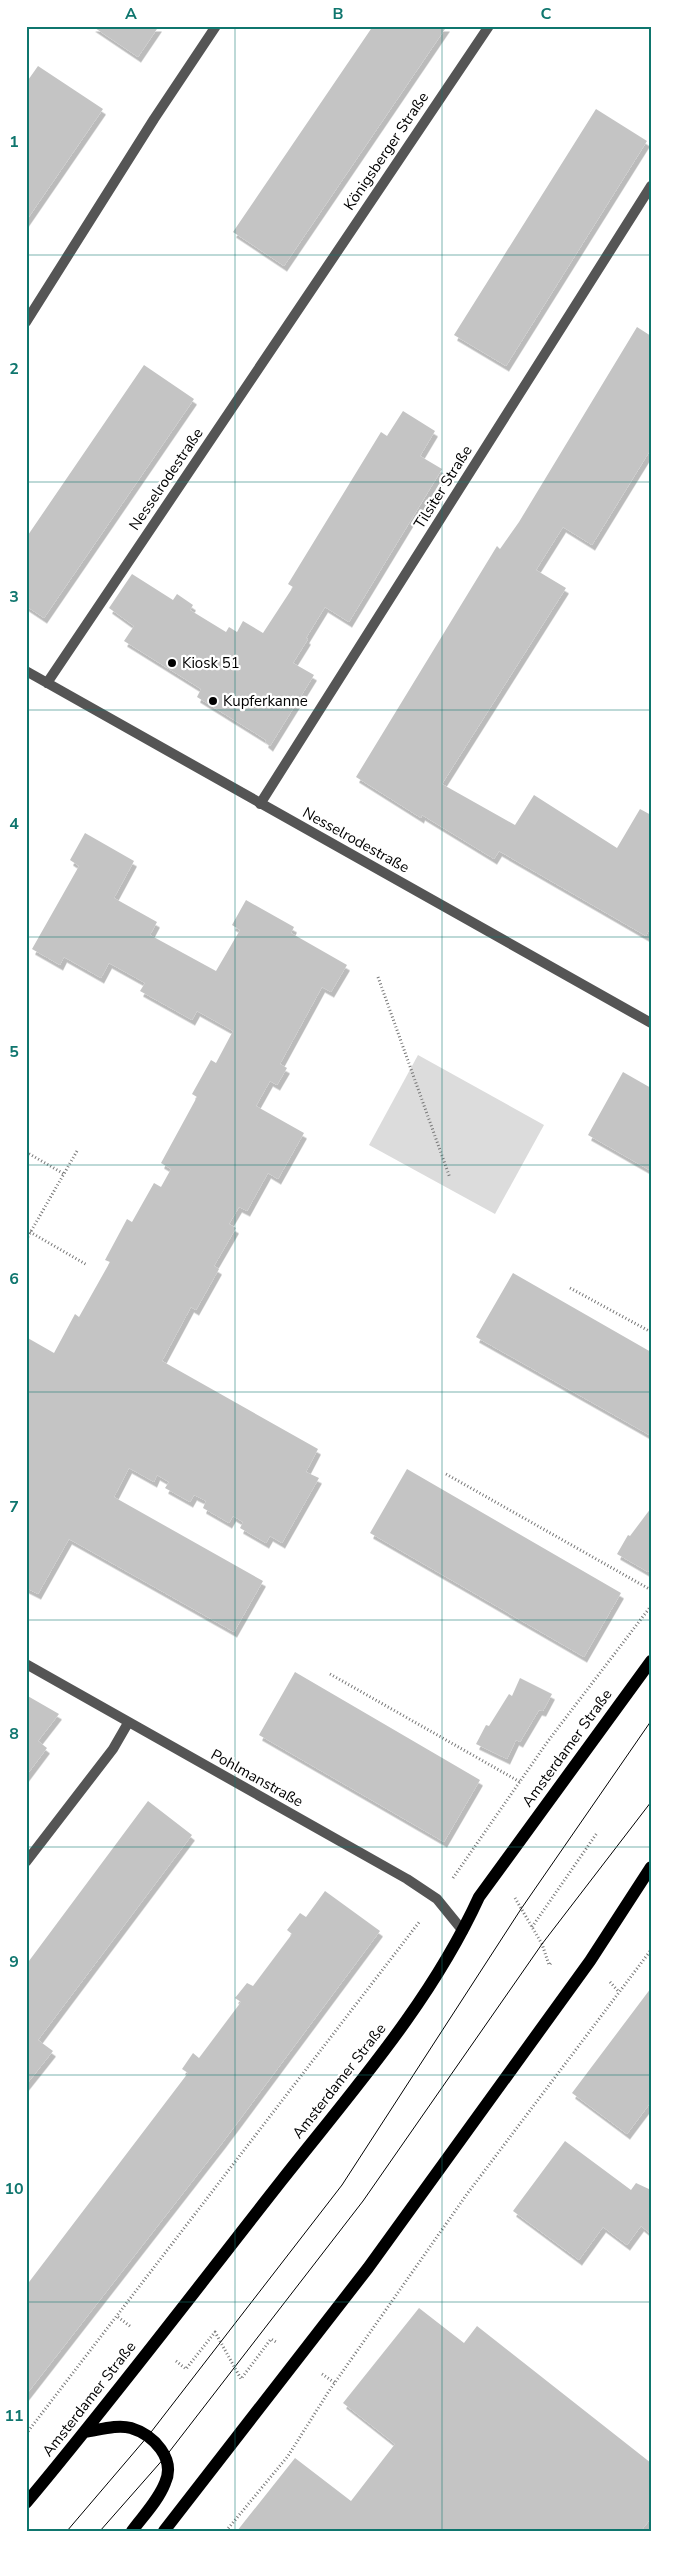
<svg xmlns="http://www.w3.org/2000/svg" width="677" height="2557" font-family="'Nunito Sans',sans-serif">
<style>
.green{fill:#dcdcdc}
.building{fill:#c4c4c4;filter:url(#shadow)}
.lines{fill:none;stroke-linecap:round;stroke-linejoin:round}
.path{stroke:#777;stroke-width:3;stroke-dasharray:1 2.5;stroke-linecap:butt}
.minor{stroke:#555;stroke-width:10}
.primary{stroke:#000;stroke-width:12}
.tram{stroke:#000;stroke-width:1}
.grid{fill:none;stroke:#0f766e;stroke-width:1;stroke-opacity:0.55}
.poi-dot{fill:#000;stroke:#fff;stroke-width:2}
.labels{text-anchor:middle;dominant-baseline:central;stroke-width:4.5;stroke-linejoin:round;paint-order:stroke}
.street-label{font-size:15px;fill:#000;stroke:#fff}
.poi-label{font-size:15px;fill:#000;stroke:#fff;text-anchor:start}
.neatline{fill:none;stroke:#0f766e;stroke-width:2}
.grid-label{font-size:16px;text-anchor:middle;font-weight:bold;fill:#0f766e}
</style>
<defs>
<filter id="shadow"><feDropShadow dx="3" dy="5.5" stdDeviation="0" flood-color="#0004"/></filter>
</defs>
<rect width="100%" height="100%" fill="#fff"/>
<path class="green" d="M418,1055L544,1125L495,1214L369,1145Z"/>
<path class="building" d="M92,26H159L138,57Z
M373,26H447L284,266L233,232Z
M38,66L103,109L26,221V83Z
M596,109L647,141L506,366L454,335Z
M637,327L651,336V449L592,545L563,527L536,570L566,588L442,784L515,825L534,795L617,848L640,809L651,815V926L646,936L499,851L494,859L422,815L421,818L356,777L497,546L500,549L519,522Z
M144,365L194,399L44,618L26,606V538Z
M403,411L435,431L420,456L442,469L349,622L325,607L306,638L308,639L293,663L314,675L270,746L265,742L266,740L197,697L201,689L124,641L134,626L109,608L132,574L173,600L177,594L193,605L190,610L226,632L229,627L237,632L243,621L263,633L293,587L288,584L381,432L387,436Z
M85,833L134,861L114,898L157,922L150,935L216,971L240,930L232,925L246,900L294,927L291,933L347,965L331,992L322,987L280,1064L287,1068L277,1085L270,1081L256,1106L304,1133L278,1179L268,1173L247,1211L239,1207L229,1224L236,1228L214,1266L219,1269L196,1310L191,1307L162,1361L318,1449L306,1472L319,1478L282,1543L270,1536L266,1543L240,1528L243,1522L233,1516L229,1523L203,1508L206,1501L194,1495L190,1502L165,1488L169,1482L157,1475L154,1482L129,1468L114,1497L263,1581L234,1632L69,1539L38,1594L26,1588V1337L54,1353L75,1314L79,1317L110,1262L105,1260L127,1219L132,1222L154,1183L161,1187L171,1169L161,1163L197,1097L192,1094L211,1060L216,1063L233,1031L197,1011L192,1020L140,991L145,983L109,963L101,978L64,957L60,965L32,949L79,866L70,860Z
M623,1072L651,1088V1171L588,1135Z
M513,1273L651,1352V1436L476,1337Z
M407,1469L621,1593L584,1657L370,1533Z
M651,1508V1567L648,1572L617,1554L628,1535L630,1536Z
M295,1672L480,1780L444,1842L259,1735Z
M520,1678L552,1694L543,1711L539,1710L520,1742L516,1740L507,1759L476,1744L486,1725L489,1726L509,1694L512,1696Z
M26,1695L59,1714L38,1741L47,1748L26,1776Z
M148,1801L192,1835L38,2040L53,2051L26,2085V1965Z
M325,1891L380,1931L223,2142L26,2395V2286L188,2073L182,2069L193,2053L199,2058L241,2002L235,1998L247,1983L253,1986L292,1934L287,1930L300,1913L306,1917Z
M651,1988V2102L627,2134L572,2093Z
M565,2141L631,2190L636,2183L651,2190V2234L641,2226L627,2245L603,2227L579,2260L513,2211Z
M419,2308L464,2343L477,2326L651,2463V2518L641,2531H237L295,2458L351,2501L395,2444L343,2403Z"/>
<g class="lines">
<path class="path" d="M378,977L450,1178
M26,1152L64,1174
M30,1232L87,1265
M26,1240L77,1151
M570,1288L651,1332
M446,1474L651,1590
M330,1674L520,1782
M453,1878L548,1741L651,1606
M515,1898L542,1944L549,1965L551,1963
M532,1927L597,1833
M610,1982L619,1992
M118,2317L131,2327
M176,2361L186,2369L215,2332L241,2379L271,2339L276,2342
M322,2374L335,2383
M26,2434L420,1921
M226,2531L288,2456L329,2391L467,2194L651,1950"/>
<path class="minor" d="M26,322L154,119L216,26
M26,671L651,1023
M47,683L489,26
M260,804L651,186
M26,1664L407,1879L437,1899L463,1931
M26,1862L113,1749L128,1723"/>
<path class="primary" d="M85,2432C99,2430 117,2424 131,2428C154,2435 176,2459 165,2483C158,2501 143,2516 132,2531
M26,2503C114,2398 197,2288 282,2180C353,2090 431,2002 479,1897L651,1661
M164,2531L368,2268L590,1961L651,1867"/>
<path class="tram" d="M67,2531L148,2436L342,2185L521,1909L651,1721
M100,2531L166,2456L363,2201L542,1944L651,1802"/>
</g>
<path class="grid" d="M235,26V2531M442,26V2531M26,255H651M26,482H651M26,710H651M26,937H651M26,1165H651M26,1392H651M26,1620H651M26,1847H651M26,2075H651M26,2302H651"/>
<g class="poi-dot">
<circle cx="172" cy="663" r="5"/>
<circle cx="213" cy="701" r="5"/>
</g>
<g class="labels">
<g class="street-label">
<text transform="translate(386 151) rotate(-56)">Königsberger Straße</text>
<text transform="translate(166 479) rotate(-56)">Nesselrodestraße</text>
<text transform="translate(443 487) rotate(-58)">Tilsiter Straße</text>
<text transform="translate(356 840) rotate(29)">Nesselrodestraße</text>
<text transform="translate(567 1748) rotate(-54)">Amsterdamer Straße</text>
<text transform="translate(257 1778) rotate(29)">Pohlmanstraße</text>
<text transform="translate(339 2081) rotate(-52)">Amsterdamer Straße</text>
<text transform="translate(89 2399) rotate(-52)">Amsterdamer Straße</text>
</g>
<g class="poi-label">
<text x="182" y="663">Kiosk 51</text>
<text x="223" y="701">Kupferkanne</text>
</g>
</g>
<rect width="677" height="2557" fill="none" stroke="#ffffff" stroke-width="55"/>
<rect x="28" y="28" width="622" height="2502" class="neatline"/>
<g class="grid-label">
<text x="131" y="19">A</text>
<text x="338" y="19">B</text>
<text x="546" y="19">C</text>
<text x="14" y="147">1</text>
<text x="14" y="374">2</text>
<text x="14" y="602">3</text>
<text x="14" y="829">4</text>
<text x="14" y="1057">5</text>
<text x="14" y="1284">6</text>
<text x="14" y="1512">7</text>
<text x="14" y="1739">8</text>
<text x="14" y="1967">9</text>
<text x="14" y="2194">10</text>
<text x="14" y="2421">11</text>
</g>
</svg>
